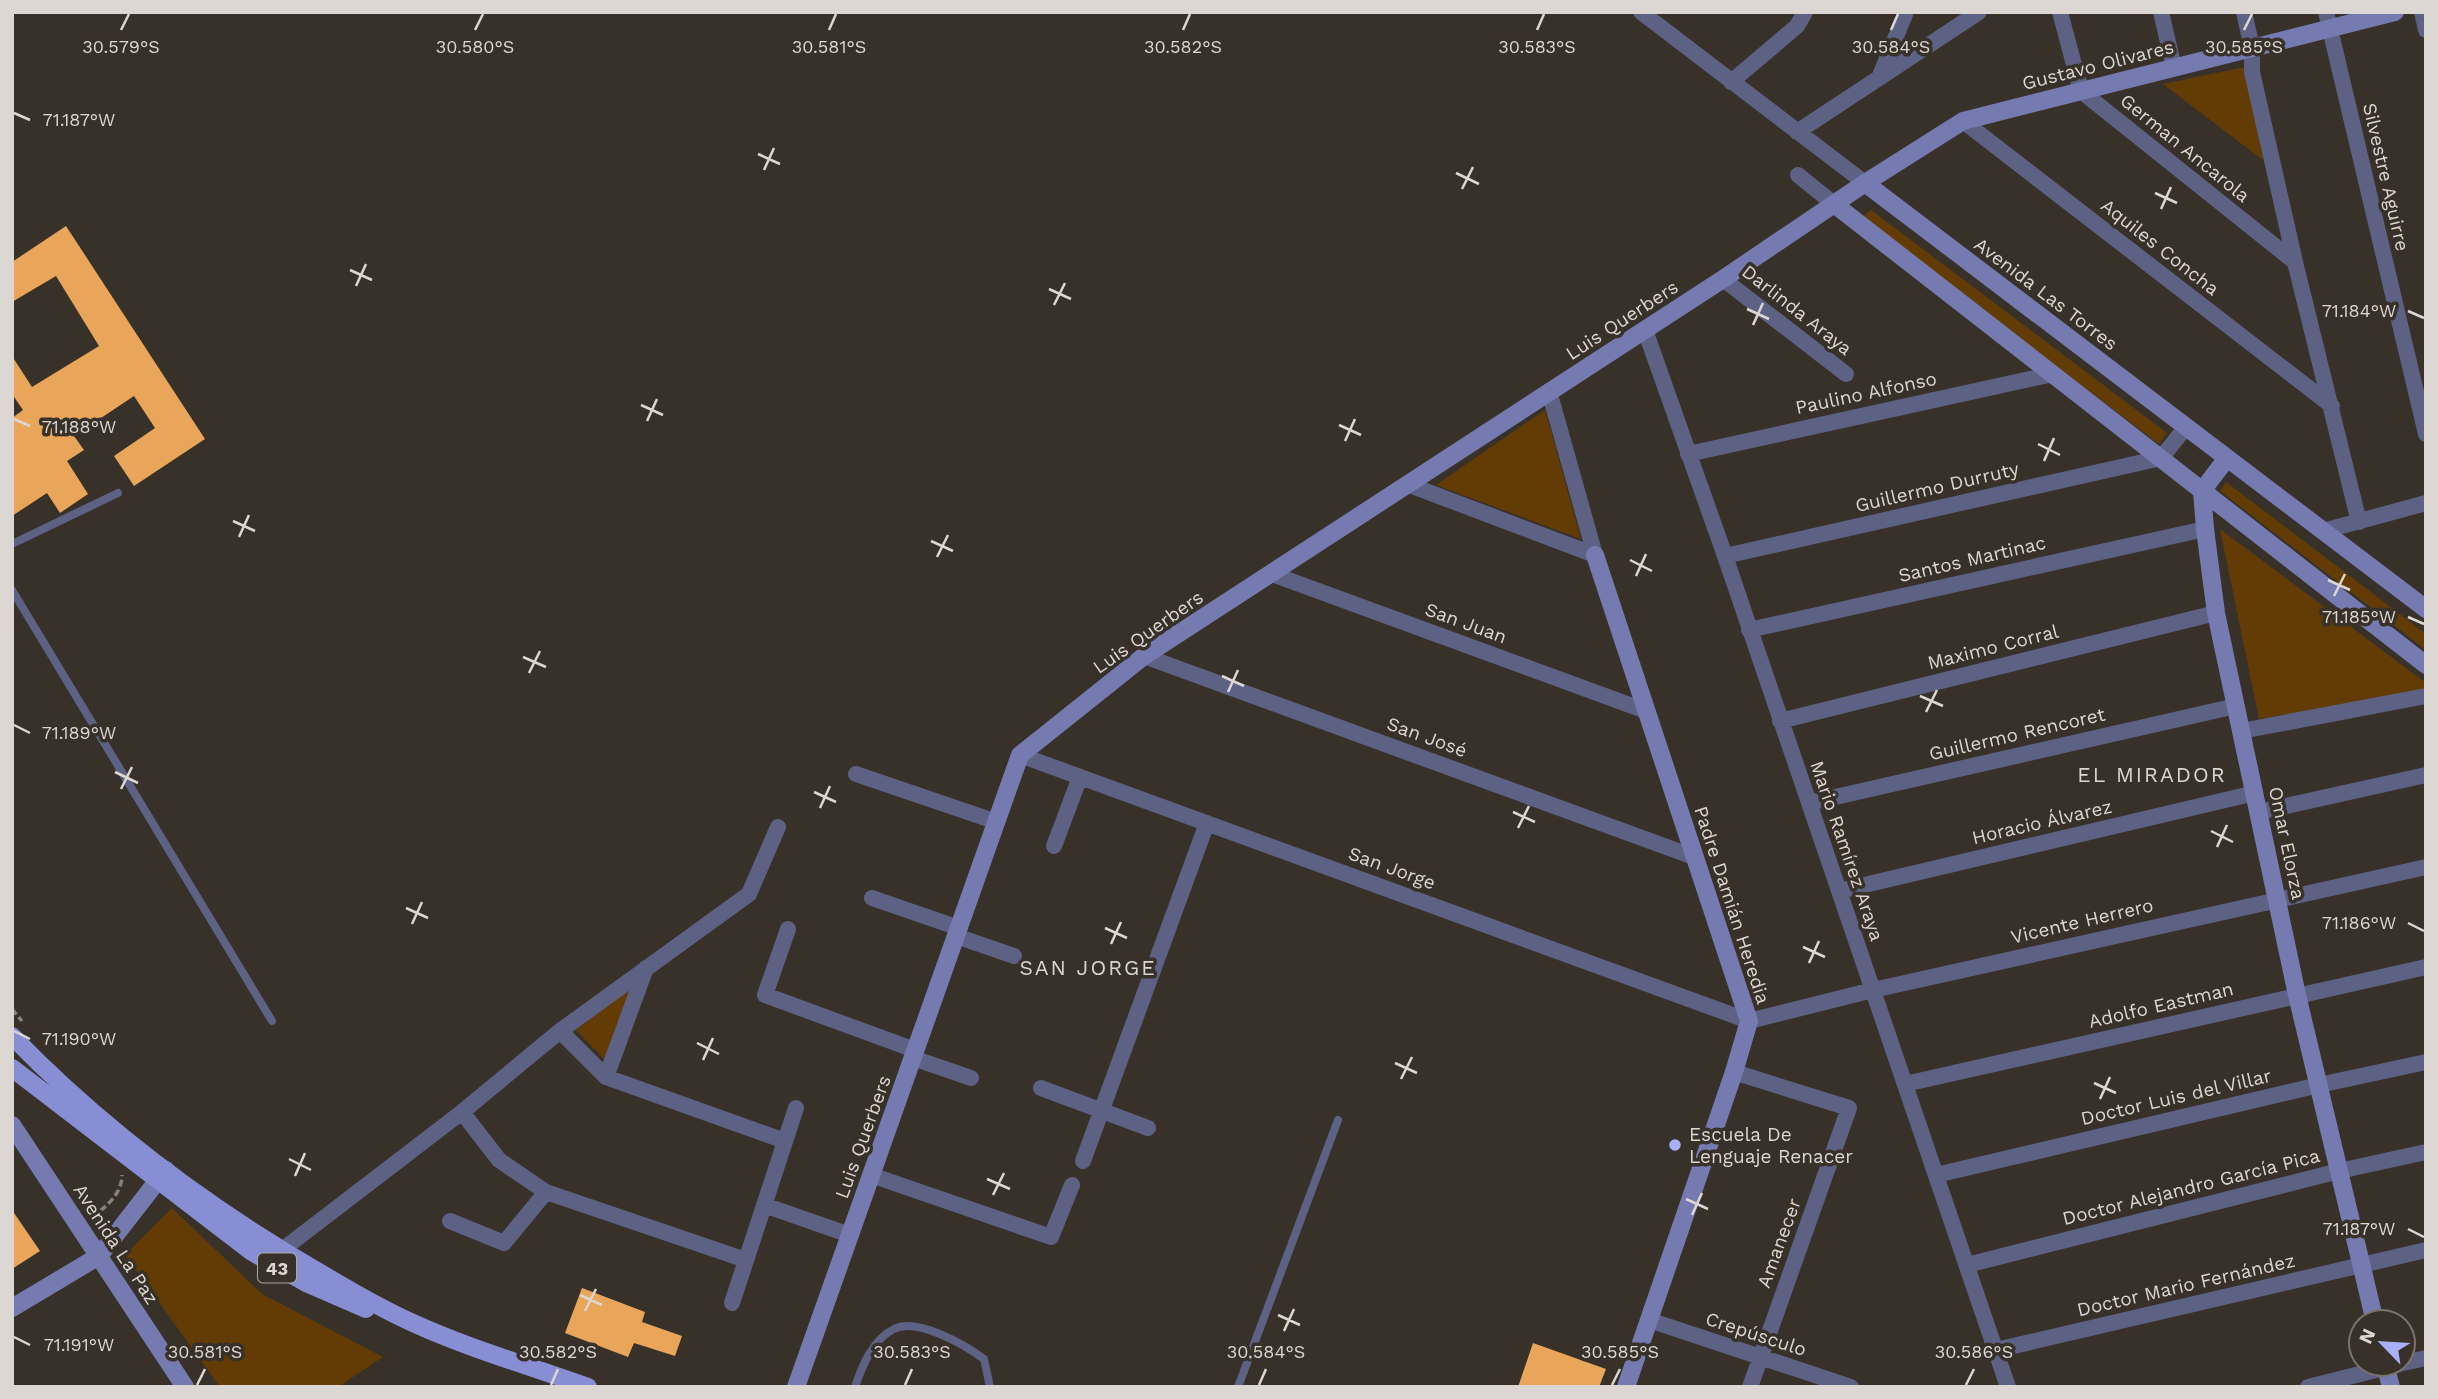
<svg xmlns="http://www.w3.org/2000/svg" width="2438" height="1399" font-family="'Work Sans',sans-serif">
<style>
.green{fill:#633c05}
.building{fill:#e9a65a}
.lines{fill:none;stroke-linecap:round;stroke-linejoin:round}
.path{stroke:#88827c;stroke-width:3.5;stroke-dasharray:7 3.5;stroke-linecap:butt}
.lane{stroke:#5d6184;stroke-width:8}
.street{stroke:#5d6184;stroke-width:16}
.secondary{stroke:#757bb1;stroke-width:18}
.primary{stroke:#878ed4;stroke-width:18}
.ticks{fill:none;stroke:#dcd7d2;stroke-width:2.5}
.poi-dot{fill:#a8b0fc;stroke:#38312a;stroke-width:2.5}
.labels{text-anchor:middle;dominant-baseline:central;stroke-width:7;stroke-linejoin:round;paint-order:stroke}
.shield{fill:#38312a;stroke:#aba5a0;stroke-width:2}
.shield-label{font-size:18px;font-weight:bold;fill:#dcd7d2}
.street-label{font-size:19px;fill:#dcd7d2;stroke:#38312a}
.poi-label{font-size:19px;fill:#dcd7d2;stroke:#38312a;text-anchor:start}
.neighbourhood-label{font-size:21px;letter-spacing:2px;fill:#dcd7d2;stroke:#38312a}
.ticks-label{font-size:18px;text-anchor:middle;fill:#dcd7d2;stroke:#38312a;stroke-width:7;stroke-linejoin:round;paint-order:stroke}
</style>
<rect width="100%" height="100%" fill="#38312a"/>
<path class="green" d="M2245,67L2263,160L2163,84Z
M1871,210L2167,433L2159,444L1861,218Z
M1545,410L1581,539L1436,485Z
M2226,482L2426,634V650L2220,491Z
M2220,529L2426,683V689L2259,719Z
M632,987L605,1060L576,1030Z
M172,1208L262,1294L383,1357L338,1387H220L125,1255Z"/>
<path class="building" d="M66,226L205,439L134,486L114,456L155,428L134,396L74,436L84,450L67,461L88,494L60,513L47,493L12,516V418L23,410L12,394V356L32,387L99,346L56,276L12,302V262Z
M12,1210L40,1251L12,1269Z
M582,1288L645,1312L642,1322L682,1336L675,1356L634,1343L628,1357L565,1333Z
M1533,1343L1606,1369L1599,1387H1518Z"/>
<g class="lines">
<path class="path" d="M12,1009L22,1021
M92,1217C106,1207 122,1194 122,1175"/>
<path class="lane" d="M12,544L118,493
M12,590L272,1021
M855,1387C862,1366 873,1339 894,1329C917,1317 965,1345 984,1359L990,1387
M1238,1387L1338,1120"/>
<path class="street" d="M1641,12L1865,183
M2060,12L2081,91L2295,262
M2161,12L2174,68
M2244,12L2252,48V72L2295,262L2359,522
M2326,12L2426,434
M2422,12L2426,30
M1879,78L1979,12
M1731,82L1797,26L1805,12
M1963,121L2332,406
M1797,132L1879,78L1906,12
M1798,175L1834,204
M1723,279L1846,374
M1645,330L1725,556L2008,1387
M1549,391L1595,555
M1688,454L2053,374
M1407,484L1595,555
M2323,531L2426,503
M1725,556L2161,458L2186,427
M1272,574L1646,711
M1749,630L2205,529
M1144,656L1694,857
M1780,721L2216,613
M2241,731L2426,696
M1020,755L1749,1021L1873,990L2426,867
M856,774L997,822
M1809,803L2236,706
M2259,812L2426,775
M1054,846L1080,777
M1839,891L2255,793
M872,898L959,928
M788,929L765,995L915,1050
M956,936L1014,956
M560,1031L606,1077L785,1141
M913,1058L971,1078
M1734,1072L1849,1108L1750,1387
M606,1077L646,968
M1905,1084L2426,967
M1041,1088L1148,1128
M462,1112L499,1160L546,1192L746,1260
M1083,1161L1207,823
M871,1175L1051,1237L1072,1185
M1936,1175L2319,1085L2426,1062
M764,1205L850,1235
M450,1221L504,1243L546,1192
M282,1250L462,1112L560,1031L749,894L778,827
M1967,1265L2339,1171L2426,1152
M732,1303L796,1108
M1649,1320L1851,1387
M1996,1350L2426,1250
M2403,1363L2426,1358
M2308,1387L2400,1364"/>
<path class="secondary" d="M1865,183L2426,609
M1834,204L2426,665
M2227,458L2202,491L2205,529L2216,613L2297,995L2375,1322
M1595,555L1749,1021L1734,1072L1626,1387
M12,1125L185,1387
M12,1308L99,1256L166,1170
M2385,1364L2391,1387
M796,1387L1020,755L1144,656L1723,279L1865,183L1963,121L2395,12"/>
<path class="primary" d="M12,1036C104,1131 214,1212 329,1278C356,1294 384,1310 413,1323C470,1349 530,1366 588,1387
M12,1068L252,1252L306,1283L366,1309"/>
</g>
<path class="ticks" d="M121,30L129,14M475,30L483,14M829,30L836,14M1183,30L1190,14M1537,30L1544,14M1891,30L1898,14M2244,30L2252,14M14,113L30,120M758,154L780,164M764,170L774,148M1456,173L1479,184M1462,189L1473,167M2155,193L2177,203M2161,209L2171,187M350,270L372,280M356,286L366,264M1049,289L1071,299M1054,305L1065,283M1747,309L1769,319M2408,311L2424,318M1753,325L1763,303M641,405L663,415M14,419L30,426M647,421L657,399M1339,425L1361,435M1345,441L1355,419M2038,444L2060,455M2044,461L2054,438M233,521L255,531M239,537L249,515M931,541L953,551M937,557L948,535M1630,560L1652,571M1636,576L1646,554M2328,580L2350,590M2334,596L2345,574M2408,617L2424,624M523,657L546,667M529,673L540,651M1222,676L1244,686M1228,692L1238,670M1920,696L1943,706M1926,712L1937,690M14,725L30,733M115,772L138,783M121,789L132,767M814,792L836,802M820,808L830,786M1513,812L1535,822M1518,828L1529,806M2211,831L2233,842M2217,847L2227,825M406,908L428,918M2408,923L2424,931M412,924L422,902M1105,928L1127,938M1111,944L1121,922M1803,947L1825,957M1809,963L1819,941M14,1031L30,1039M697,1043L719,1054M703,1060L713,1038M1395,1063L1417,1073M1401,1079L1412,1057M2094,1083L2116,1093M2100,1099L2110,1077M289,1159L311,1170M295,1176L305,1153M987,1179L1010,1189M993,1195L1004,1173M1686,1199L1708,1209M1692,1215L1702,1193M2408,1229L2424,1237M580,1295L602,1305M585,1311L596,1289M1278,1315L1300,1325M1284,1331L1294,1309M14,1337L30,1345M197,1385L205,1369M551,1385L558,1369M905,1385L912,1369M1259,1385L1266,1369M1612,1385L1620,1369M1966,1385L1974,1369"/>
<circle class="poi-dot" cx="1675" cy="1145" r="7"/>
<g class="labels">
<rect class="shield" x="258" y="1253.5" width="38" height="29" rx="5"/>
<g class="shield-label">
<text x="277" y="1268">43</text>
</g>
<g class="street-label">
<text transform="translate(2098 65) rotate(-14)">Gustavo Olivares</text>
<text transform="translate(2185 148) rotate(39)">German Ancarola</text>
<text transform="translate(2386 177) rotate(77)">Silvestre Aguirre</text>
<text transform="translate(2160 247) rotate(38)">Aquiles Concha</text>
<text transform="translate(2046 294) rotate(37)">Avenida Las Torres</text>
<text transform="translate(1797 310) rotate(38)">Darlinda Araya</text>
<text transform="translate(1622 320) rotate(-33)">Luis Querbers</text>
<text transform="translate(1866 393) rotate(-12)">Paulino Alfonso</text>
<text transform="translate(1937 487) rotate(-13)">Guillermo Durruty</text>
<text transform="translate(1972 559) rotate(-13)">Santos Martinac</text>
<text transform="translate(1466 623) rotate(20)">San Juan</text>
<text transform="translate(1148 632) rotate(-35)">Luis Querbers</text>
<text transform="translate(1993 647) rotate(-14)">Maximo Corral</text>
<text transform="translate(2017 734) rotate(-13)">Guillermo Rencoret</text>
<text transform="translate(1427 737) rotate(20)">San José</text>
<text transform="translate(2042 822) rotate(-13)">Horacio Álvarez</text>
<text transform="translate(2287 843) rotate(78)">Omar Elorza</text>
<text transform="translate(1847 851) rotate(71)">Mario Ramírez Araya</text>
<text transform="translate(1392 868) rotate(20)">San Jorge</text>
<text transform="translate(1732 905) rotate(72)">Padre Damián Heredia</text>
<text transform="translate(2082 921) rotate(-13)">Vicente Herrero</text>
<text transform="translate(2161 1005) rotate(-13)">Adolfo Eastman</text>
<text transform="translate(2176 1097) rotate(-13)">Doctor Luis del Villar</text>
<text transform="translate(863 1137) rotate(-70)">Luis Querbers</text>
<text transform="translate(2191 1187) rotate(-14)">Doctor Alejandro García Pica</text>
<text transform="translate(1779 1243) rotate(-70)">Amanecer</text>
<text transform="translate(116 1244) rotate(57)">Avenida La Paz</text>
<text transform="translate(2186 1285) rotate(-13)">Doctor Mario Fernández</text>
<text transform="translate(1756 1334) rotate(18)">Crepúsculo</text>
</g>
<g class="poi-label">
<text x="1689" y="1134">Escuela De<tspan x="1689" dy="22">Lenguaje Renacer</tspan></text>
</g>
<g class="neighbourhood-label">
<text x="2152" y="774">EL MIRADOR</text>
<text x="1088" y="967">SAN JORGE</text>
</g>
</g>
<g class="ticks-label">
<text x="121" y="53">30.579°S</text>
<text x="475" y="53">30.580°S</text>
<text x="829" y="53">30.581°S</text>
<text x="1183" y="53">30.582°S</text>
<text x="1537" y="53">30.583°S</text>
<text x="1891" y="53">30.584°S</text>
<text x="2244" y="53">30.585°S</text>
<text x="79" y="126">71.187°W</text>
<text x="2359" y="317">71.184°W</text>
<text x="79" y="433">71.188°W</text>
<text x="2359" y="623">71.185°W</text>
<text x="79" y="739">71.189°W</text>
<text x="2359" y="929">71.186°W</text>
<text x="79" y="1045">71.190°W</text>
<text x="2359" y="1235">71.187°W</text>
<text x="79" y="1351">71.191°W</text>
<text x="205" y="1358">30.581°S</text>
<text x="558" y="1358">30.582°S</text>
<text x="912" y="1358">30.583°S</text>
<text x="1266" y="1358">30.584°S</text>
<text x="1620" y="1358">30.585°S</text>
<text x="1974" y="1358">30.586°S</text>
</g>
<rect width="2438" height="1399" fill="none" stroke="#dcd7d2" stroke-width="28"/>
<g transform="translate(2382 1343) rotate(295)"><circle r="33" fill="#38312a" stroke="#7a736d" stroke-width="2"/>
<path d="M0-5L12 26L0 18L-12 26Z" fill="#a8b0fc"/>
<text y="-10" font-size="19" font-weight="bold" text-anchor="middle" fill="#dcd7d2">N</text>
</g>
</svg>
